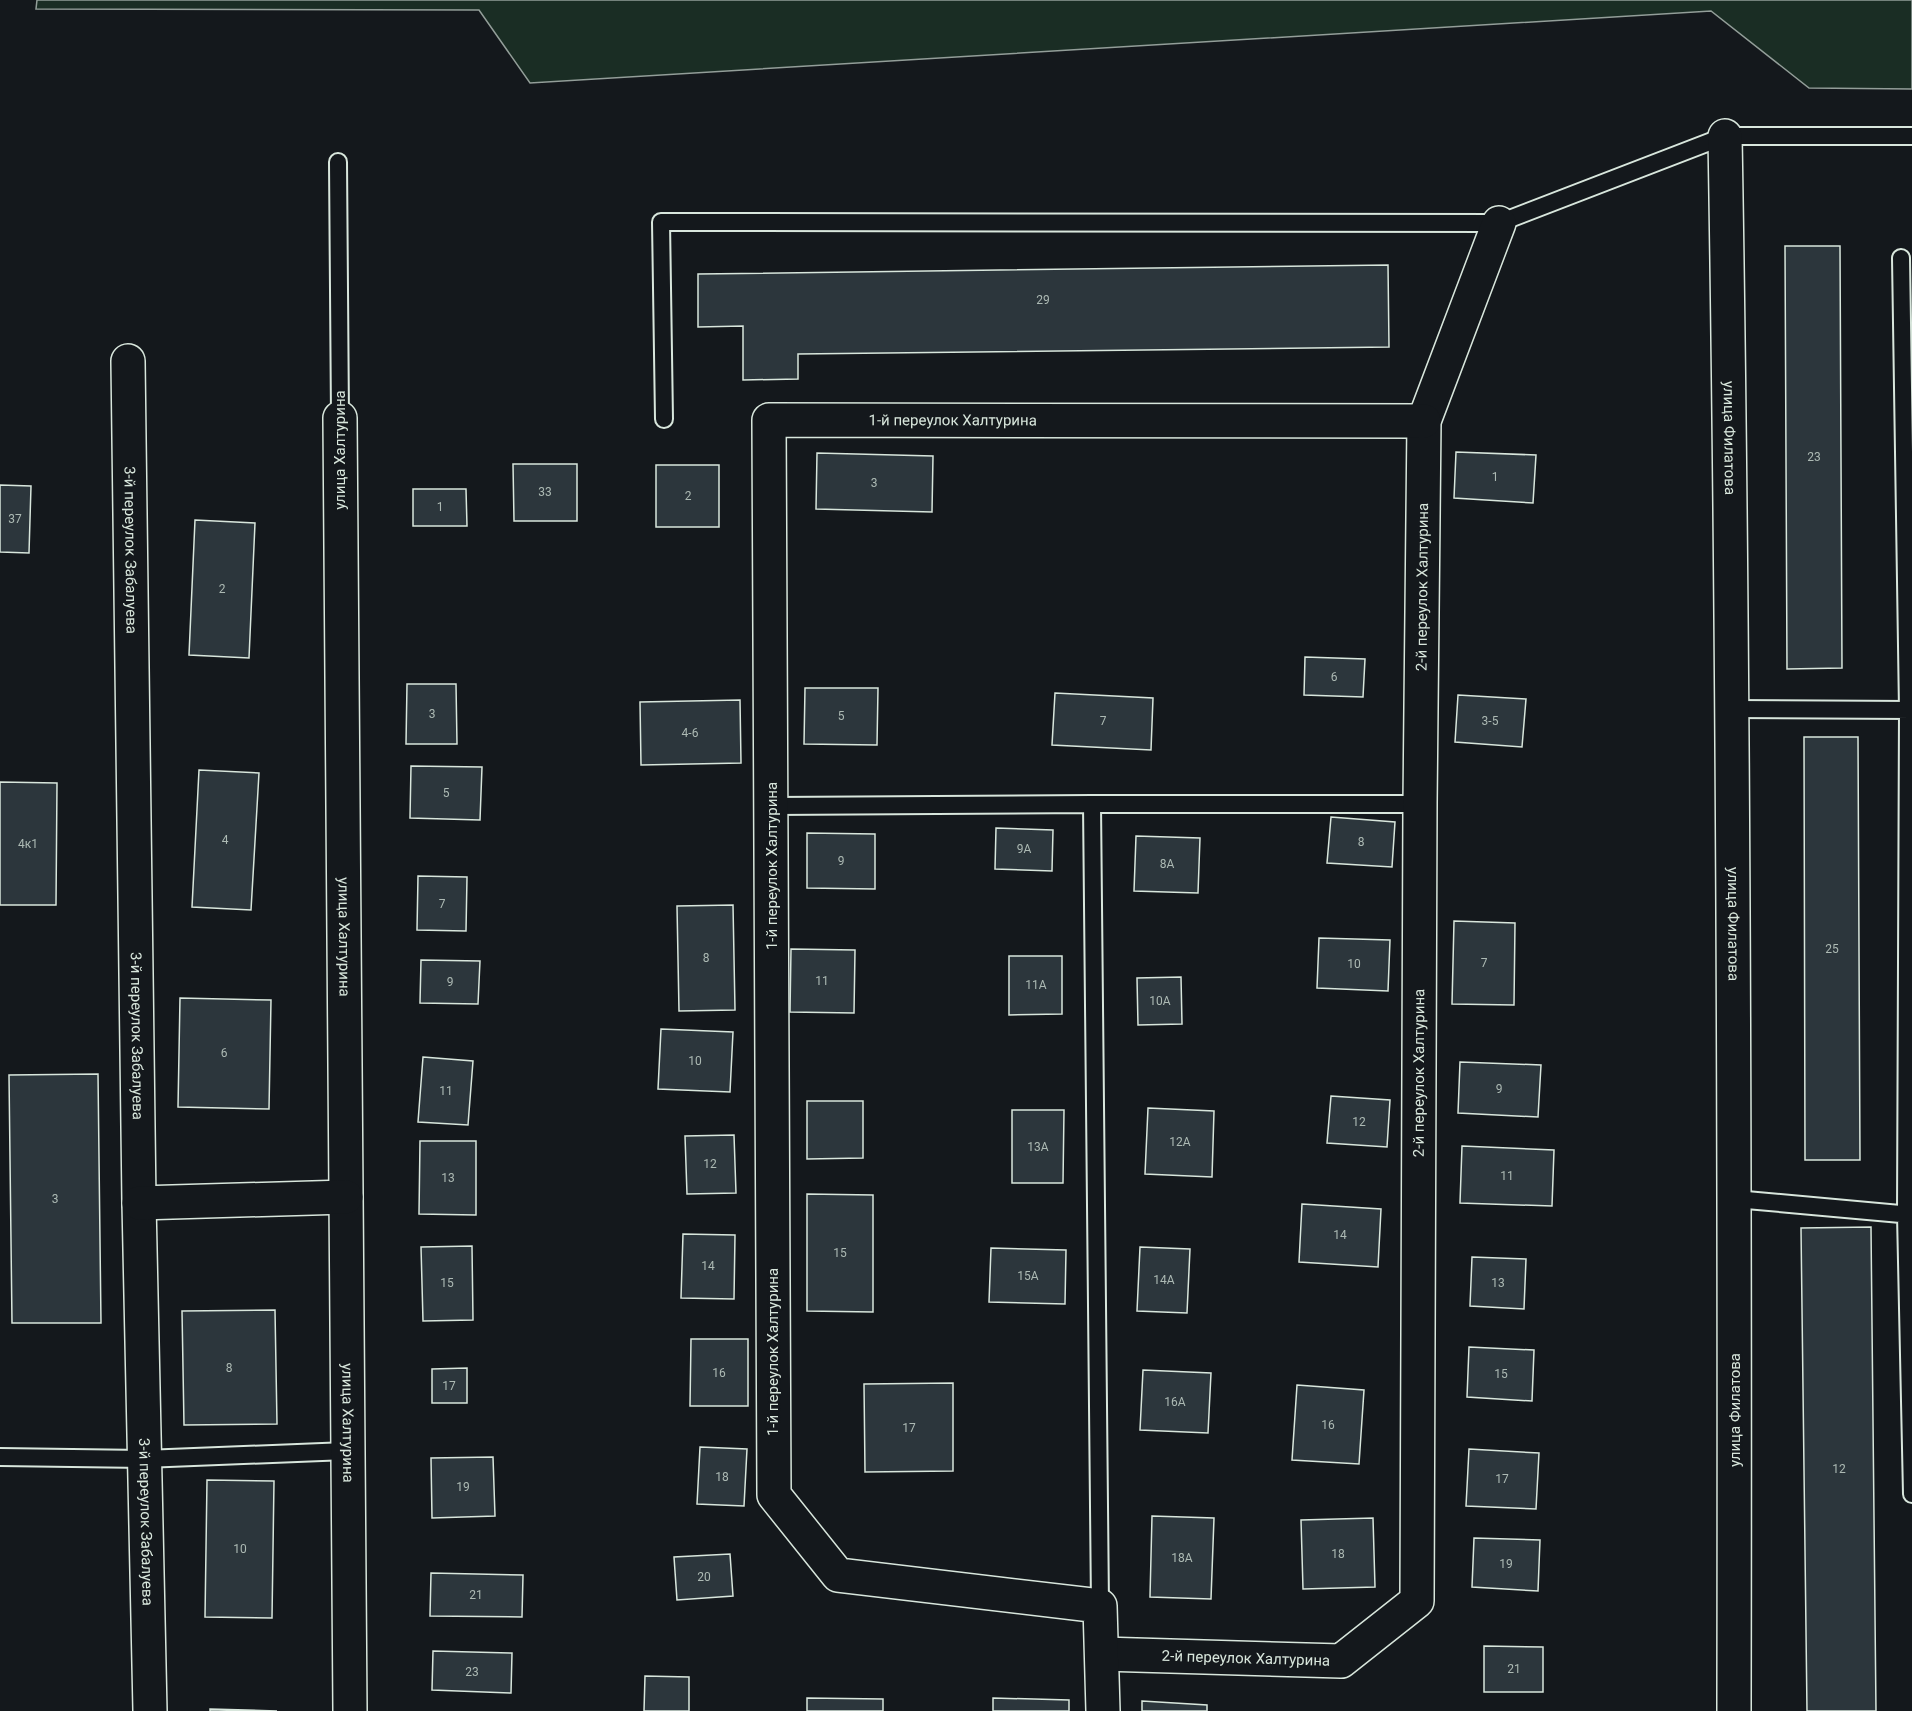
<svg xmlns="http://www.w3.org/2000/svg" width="1912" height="1711" font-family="Roboto,sans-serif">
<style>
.green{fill:#1a2d24;stroke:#939e99;stroke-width:1.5}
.building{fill:#2c363c;stroke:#d8e6dc;stroke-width:1.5}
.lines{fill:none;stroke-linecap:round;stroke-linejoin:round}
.lane-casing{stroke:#d8e6dc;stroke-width:20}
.street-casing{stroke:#d8e6dc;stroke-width:36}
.lane{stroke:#14181c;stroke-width:16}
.street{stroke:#14181c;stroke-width:33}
.labels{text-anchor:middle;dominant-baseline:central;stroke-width:4.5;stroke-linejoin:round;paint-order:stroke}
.number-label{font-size:12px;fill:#adbab4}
.street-label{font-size:15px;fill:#d8e6dc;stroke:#14181c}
</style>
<rect width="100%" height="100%" fill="#14181c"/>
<path class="green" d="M37,0H1912V89L1809,88L1711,11L530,83L479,10L36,9Z"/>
<path class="building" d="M1785,246H1840L1842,668L1787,669Z
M1388,265L1389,347L798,354V379L743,380V326L698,327V274Z
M1456,452L1536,455L1533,503L1454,498Z
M817,453L933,456L932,512L816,509Z
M513,464H577V521H514Z
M656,465H719V527H656Z
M0,485L31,486L29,553L0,552Z
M413,489H466L467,526H413Z
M195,520L255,523L249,658L189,655Z
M1305,657L1365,659L1363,697L1304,695Z
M407,684H456L457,744H406Z
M805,688H878L877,745L804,744Z
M1055,693L1153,698L1151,750L1052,745Z
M1458,695L1526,699L1522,747L1455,742Z
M740,700L741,763L641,765L640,702Z
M1804,737H1858L1860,1160H1805Z
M411,766L482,767L480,820L410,818Z
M199,770L259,773L251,910L192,907Z
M0,782L57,783L56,905H0Z
M1331,817L1395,822L1392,867L1327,863Z
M996,828L1053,830L1052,871L995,869Z
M807,833L875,834V889L807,888Z
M1136,836L1200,838L1198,893L1134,891Z
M418,876L467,877L466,931L417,930Z
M733,905L735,1010L679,1011L677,906Z
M1454,921L1515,923L1514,1005L1452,1004Z
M1319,938L1390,940L1388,991L1317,988Z
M791,949L855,950L854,1013L790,1012Z
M1009,956H1062V1014L1009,1015Z
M421,960L480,961L478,1004L420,1003Z
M1181,977L1182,1024L1138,1025L1137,978Z
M180,998L271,1000L269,1109L178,1107Z
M661,1029L733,1032L730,1092L658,1089Z
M423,1057L473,1061L468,1125L418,1122Z
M1460,1062L1541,1065L1538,1117L1458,1113Z
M98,1074L101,1323H12L9,1075Z
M1331,1096L1390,1100L1387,1147L1327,1143Z
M807,1101H863V1158L807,1159Z
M1148,1108L1214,1111L1212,1177L1145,1174Z
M1012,1110H1064L1063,1183H1012Z
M734,1135L736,1193L687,1194L685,1136Z
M420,1141H476V1215L419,1214Z
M1462,1146L1554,1150L1552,1206L1460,1203Z
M807,1194L873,1195V1312L807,1311Z
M1302,1204L1381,1209L1378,1267L1299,1262Z
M1871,1227L1876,1711H1807L1801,1228Z
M683,1234L735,1235L734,1299L681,1298Z
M472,1246L473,1320L423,1321L421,1247Z
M1140,1247L1190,1249L1187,1313L1137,1311Z
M991,1248L1066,1250L1065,1304L989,1302Z
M1472,1257L1526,1259L1524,1309L1470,1306Z
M275,1310L277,1424L184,1425L182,1311Z
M691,1339H748V1406H690Z
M1469,1347L1534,1350L1532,1401L1467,1397Z
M467,1368V1403H432V1369Z
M1143,1370L1211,1373L1208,1433L1140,1430Z
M953,1383V1471L865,1472L864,1384Z
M1297,1385L1364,1390L1359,1464L1292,1460Z
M700,1447L747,1449L744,1506L697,1504Z
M1469,1449L1539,1453L1536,1509L1466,1506Z
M493,1457L495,1516L432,1518L431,1458Z
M207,1480L274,1481L272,1618L205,1617Z
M1152,1516L1214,1518L1211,1599L1150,1597Z
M1373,1518L1375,1587L1303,1589L1301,1520Z
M1474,1538L1540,1540L1538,1591L1472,1587Z
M730,1554L733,1596L677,1600L674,1557Z
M431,1573L523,1575L522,1617L430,1616Z
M1484,1646L1543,1647V1692H1484Z
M433,1651L512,1653L511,1693L432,1690Z
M645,1676L689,1677V1711H644Z
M807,1698L883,1699V1711H807Z
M993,1698L1069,1700V1711H993Z
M1142,1701L1207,1705V1711H1142Z
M210,1709L277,1711H210Z"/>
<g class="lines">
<g class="lane-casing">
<path id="lane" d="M338,162L340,418
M1901,258L1908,710L1906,1215L1912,1494
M664,419L661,222L1499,223L1725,136H1912
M1732,709L1912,710
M1092,804H1420
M772,806L1092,804L1100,1606
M1735,1199L1912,1215
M0,1457L144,1459L347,1451"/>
</g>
<g class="street-casing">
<g id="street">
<path id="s1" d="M1725,136C1734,661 1735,1186 1734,1711"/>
<path id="s2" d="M128,361L139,1203L150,1711"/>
<path id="s3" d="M340,418L350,1711"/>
<path d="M139,1203L346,1197"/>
<path id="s4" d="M1102,1654L1341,1661L1417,1601L1420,804L1424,421L1499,223"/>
<path id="s5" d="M1103,1711L1100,1606L838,1575L774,1495L769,420L1424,421"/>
</g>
</g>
<use href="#lane" class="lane"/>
<use href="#street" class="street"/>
</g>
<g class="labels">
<g class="number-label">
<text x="1043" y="300">29</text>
<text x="1814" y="457">23</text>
<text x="1495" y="477">1</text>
<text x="874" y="483">3</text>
<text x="545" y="492">33</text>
<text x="688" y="496">2</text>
<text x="440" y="507">1</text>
<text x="15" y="519">37</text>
<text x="222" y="589">2</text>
<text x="1334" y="677">6</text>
<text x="432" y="714">3</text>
<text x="841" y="716">5</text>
<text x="1103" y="721">7</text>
<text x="1490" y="721">3-5</text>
<text x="690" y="733">4-6</text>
<text x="446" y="793">5</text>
<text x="225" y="840">4</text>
<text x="1361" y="842">8</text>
<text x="28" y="844">4к1</text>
<text x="1024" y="849">9А</text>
<text x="841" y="861">9</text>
<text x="1167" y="864">8А</text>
<text x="442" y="904">7</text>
<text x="1832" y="949">25</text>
<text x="706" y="958">8</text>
<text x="1484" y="963">7</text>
<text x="1354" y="964">10</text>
<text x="822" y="981">11</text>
<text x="450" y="982">9</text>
<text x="1036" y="985">11А</text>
<text x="1160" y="1001">10А</text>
<text x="224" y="1053">6</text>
<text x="695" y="1061">10</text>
<text x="1499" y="1089">9</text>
<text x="446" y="1091">11</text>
<text x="1359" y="1122">12</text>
<text x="1180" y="1142">12А</text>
<text x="1038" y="1147">13А</text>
<text x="710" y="1164">12</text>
<text x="1507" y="1176">11</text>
<text x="448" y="1178">13</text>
<text x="55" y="1199">3</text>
<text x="1340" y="1235">14</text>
<text x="840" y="1253">15</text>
<text x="708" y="1266">14</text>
<text x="1028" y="1276">15А</text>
<text x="1164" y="1280">14А</text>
<text x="447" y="1283">15</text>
<text x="1498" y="1283">13</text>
<text x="229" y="1368">8</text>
<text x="719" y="1373">16</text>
<text x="1501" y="1374">15</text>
<text x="449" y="1386">17</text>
<text x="1175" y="1402">16А</text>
<text x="1328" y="1425">16</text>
<text x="909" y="1428">17</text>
<text x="1839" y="1469">12</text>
<text x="722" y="1477">18</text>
<text x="1502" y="1479">17</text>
<text x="463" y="1487">19</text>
<text x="240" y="1549">10</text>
<text x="1338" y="1554">18</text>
<text x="1182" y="1558">18А</text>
<text x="1506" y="1564">19</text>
<text x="704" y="1577">20</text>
<text x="476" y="1595">21</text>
<text x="1514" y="1669">21</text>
<text x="472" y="1672">23</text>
</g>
<g class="street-label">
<text stroke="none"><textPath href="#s5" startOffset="1730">1-й переулок Халтурина</textPath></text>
<text stroke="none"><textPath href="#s1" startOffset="302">улица Филатова</textPath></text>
<text transform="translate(340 450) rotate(-90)">улица Халтурина</text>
<text stroke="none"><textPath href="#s2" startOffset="189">3-й переулок Забалуева</textPath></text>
<text stroke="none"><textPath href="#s4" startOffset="1350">2-й переулок Халтурина</textPath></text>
<text transform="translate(772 866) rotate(-90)">1-й переулок Халтурина</text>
<text stroke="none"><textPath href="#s1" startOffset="788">улица Филатова</textPath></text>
<text stroke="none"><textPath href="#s3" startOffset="519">улица Халтурина</textPath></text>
<text stroke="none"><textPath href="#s2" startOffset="675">3-й переулок Забалуева</textPath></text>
<text stroke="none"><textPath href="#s4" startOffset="864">2-й переулок Халтурина</textPath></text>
<text transform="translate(773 1352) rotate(-90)">1-й переулок Халтурина</text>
<text transform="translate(1735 1410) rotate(-90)">улица Филатова</text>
<text stroke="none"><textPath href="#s3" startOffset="1005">улица Халтурина</textPath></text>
<text stroke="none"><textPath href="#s2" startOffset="1161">3-й переулок Забалуева</textPath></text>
<text stroke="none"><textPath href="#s4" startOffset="144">2-й переулок Халтурина</textPath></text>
</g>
</g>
</svg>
